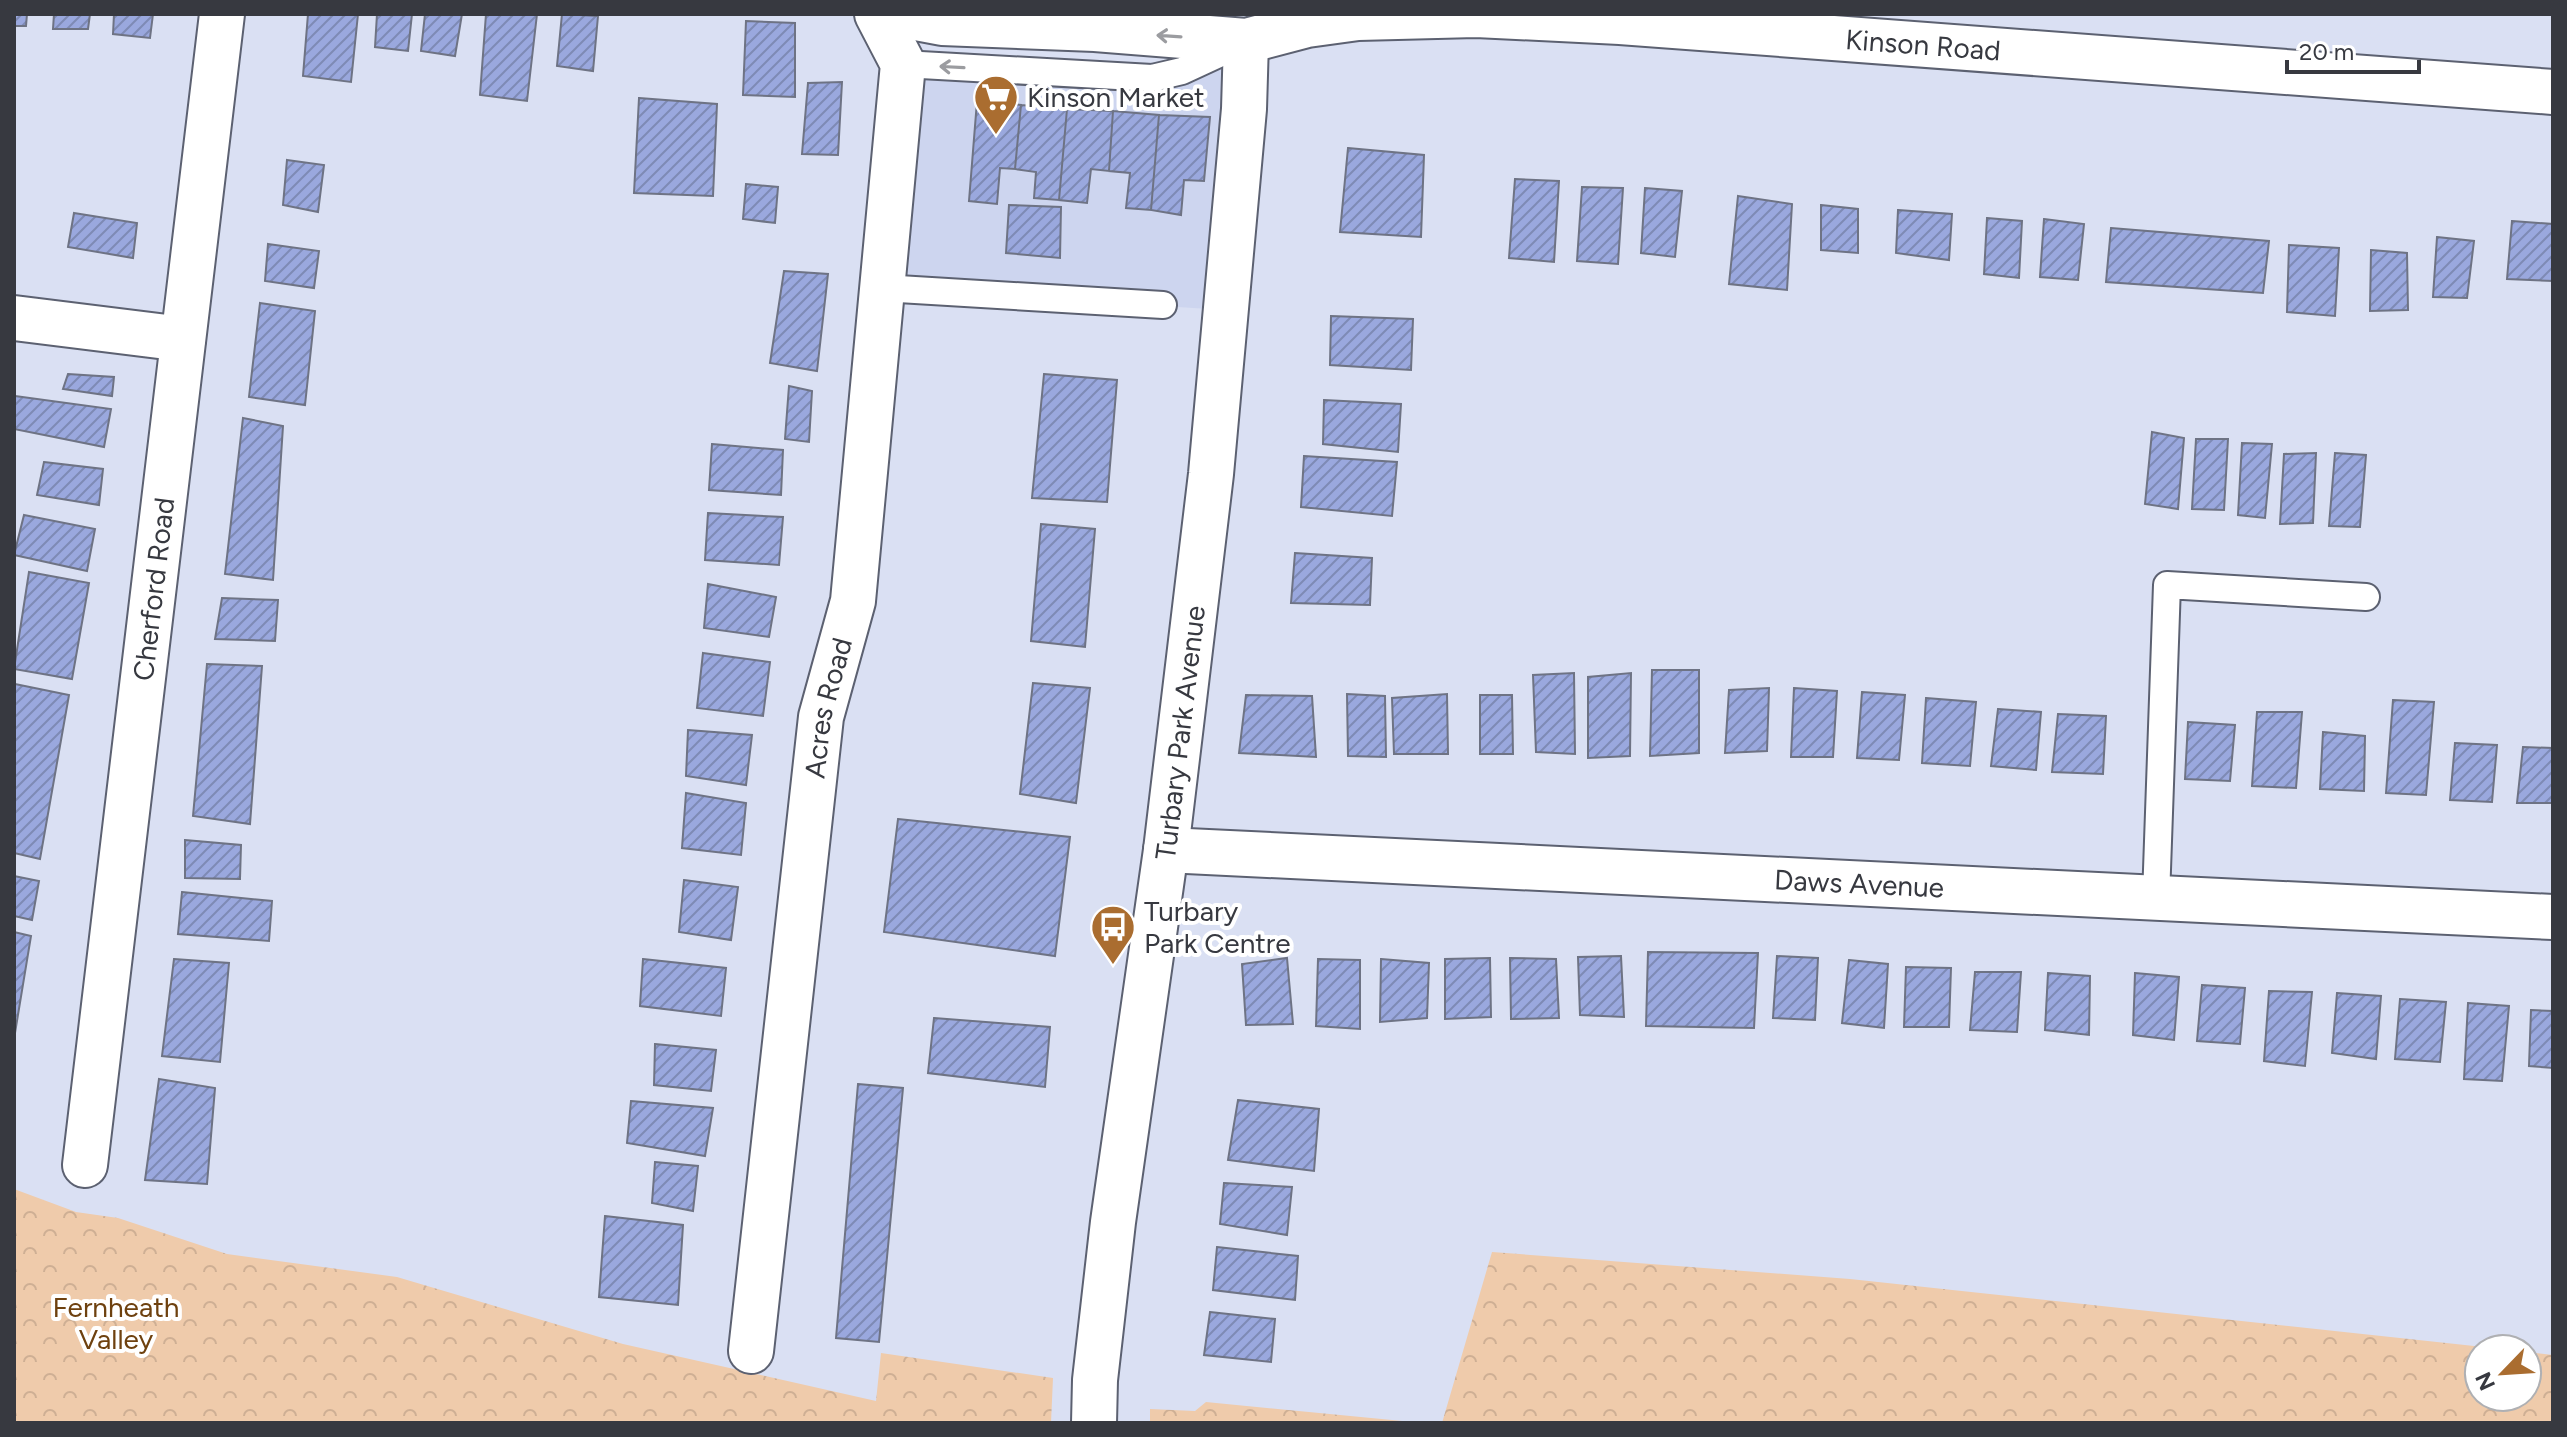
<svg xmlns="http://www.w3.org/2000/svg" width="2567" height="1437" font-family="Figtree,sans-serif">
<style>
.built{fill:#cdd5ef}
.park{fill:url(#park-crowns)}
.building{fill:url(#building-hatch);stroke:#6e7384;stroke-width:2}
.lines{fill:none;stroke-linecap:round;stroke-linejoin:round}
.service-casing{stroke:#5c6171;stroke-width:30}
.minor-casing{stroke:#5c6171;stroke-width:48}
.tertiary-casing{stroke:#5c6171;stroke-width:48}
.service{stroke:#fff;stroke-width:26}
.minor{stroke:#fff;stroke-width:44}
.tertiary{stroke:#fff;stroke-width:44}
.oneway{stroke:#9b9ca0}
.labels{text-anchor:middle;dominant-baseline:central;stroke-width:8;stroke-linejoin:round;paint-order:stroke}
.street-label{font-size:28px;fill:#373940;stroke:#fff}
.poi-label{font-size:28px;fill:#373940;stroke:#fff;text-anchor:start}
.park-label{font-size:28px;fill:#6e410f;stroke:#fff}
</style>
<defs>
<pattern id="park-crowns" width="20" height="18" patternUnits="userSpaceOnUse" patternTransform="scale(2)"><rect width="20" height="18" fill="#efcbab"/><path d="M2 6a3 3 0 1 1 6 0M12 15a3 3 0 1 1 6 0" fill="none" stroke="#ceaf94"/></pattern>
<pattern id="building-hatch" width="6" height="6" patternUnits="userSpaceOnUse" patternTransform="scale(2)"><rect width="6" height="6" fill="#9aa8de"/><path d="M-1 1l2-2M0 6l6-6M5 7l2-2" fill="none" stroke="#7e8ab5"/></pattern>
</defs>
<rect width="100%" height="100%" fill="#dae0f3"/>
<path class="built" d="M1246,41L1224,310L882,288L903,64L1152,78Z"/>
<path class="park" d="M14,1189L76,1212L118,1218L227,1254L397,1277L623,1344L876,1401L881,1353L1053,1378L1051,1423H14Z
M1492,1252L1850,1279L2502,1349H2479V1397H2527V1352L2553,1355V1423H1442Z
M1206,1402L1423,1423H1150V1409L1195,1411Z"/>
<path class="building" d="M14,14H27L26,26H14Z
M54,14H90L88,29H53Z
M114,14H153L150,38L113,34Z
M308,14H358L351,82L303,76Z
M377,14H412L408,51L375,47Z
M425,14H462L455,56L421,51Z
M486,14H537L527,101L480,95Z
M562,14L598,16L593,71L557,66Z
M746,21L795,23V97L743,95Z
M842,82L838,155L802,154L808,83Z
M639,98L717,104L713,196L634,193Z
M977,101L1021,105L1015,169L1000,168L997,204L969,201Z
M1021,105L1067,109L1059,200L1034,198L1036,172L1015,169Z
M1067,109L1113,111L1109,171L1091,169L1087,203L1059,200Z
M1113,111L1159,115L1151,210L1126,208L1130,173L1109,171Z
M1159,115L1210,117L1204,181L1184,180L1181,215L1151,210Z
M1348,148L1424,155L1421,237L1340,232Z
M287,160L324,165L318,212L283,205Z
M1515,179L1559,181L1554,262L1509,258Z
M746,184L778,187L775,223L743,219Z
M1582,187L1623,188L1618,264L1577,261Z
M1645,188L1682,191L1675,257L1641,253Z
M1738,196L1792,204L1787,290L1729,284Z
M1009,205L1061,207L1060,258L1006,253Z
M1821,205L1858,209V253L1821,250Z
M1898,210L1952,214L1949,260L1896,253Z
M74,213L137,223L133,258L68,247Z
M1987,218L2022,221L2019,278L1984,274Z
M2044,219L2084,224L2078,280L2040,277Z
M2512,221L2553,224V281L2507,279Z
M2111,228L2269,241L2263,293L2106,282Z
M2437,237L2474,241L2467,298L2433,297Z
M268,244L319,251L314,288L265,281Z
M2289,245L2339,248L2335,316L2287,312Z
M2371,250L2407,253L2408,310L2370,311Z
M784,271L828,274L817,371L770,363Z
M260,303L315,311L305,405L249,397Z
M1331,316L1413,319L1411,370L1330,365Z
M68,374L114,377L112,396L63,389Z
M1044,374L1117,380L1107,502L1032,498Z
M789,386L812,391L809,442L785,439Z
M15,396L111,409L104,447L14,429Z
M1324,400L1401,404L1398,452L1323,444Z
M243,418L283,426L273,580L225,574Z
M2152,432L2184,438L2178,509L2145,504Z
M2196,439H2228L2224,510L2192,509Z
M2242,443L2272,444L2265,518L2238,515Z
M712,444L783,450L781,495L709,490Z
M2316,453L2313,523L2280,524L2284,454Z
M2335,453L2366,455L2360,527L2329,526Z
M1304,456L1397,462L1392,516L1301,507Z
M44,462L103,469L99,505L37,495Z
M708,513L783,517L779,565L705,560Z
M24,515L95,529L87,571L14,555Z
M1041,524L1095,529L1085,647L1031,641Z
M1295,553L1372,558L1370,605L1291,603Z
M29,572L89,583L72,679L14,669Z
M708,584L776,597L769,637L704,628Z
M222,598L278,600L275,641L215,639Z
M703,653L770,662L763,716L697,708Z
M207,664L262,666L250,824L193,816Z
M1652,670H1699V753L1650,756Z
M1574,673L1575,754L1536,752L1533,675Z
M1631,673L1630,756L1588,758V677Z
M1033,683L1090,688L1076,803L1020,794Z
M15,684L69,695L40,859L14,853Z
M1769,688L1767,751L1725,753L1729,690Z
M1794,688L1837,691L1833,757H1791Z
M1862,692L1905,695L1899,760L1857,758Z
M1347,694L1385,696L1386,757L1348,756Z
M1447,694L1448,754H1394L1392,698Z
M1246,695L1312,696L1316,757L1239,753Z
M1480,695H1512L1513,754H1480Z
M1926,698L1976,702L1970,766L1922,763Z
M2393,700L2434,702L2426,795L2386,793Z
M1998,709L2041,712L2036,770L1991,766Z
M2257,712H2302L2296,788L2252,786Z
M2058,714L2106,716L2103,774L2052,772Z
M2188,722L2235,725L2230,781L2185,779Z
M688,730L752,735L746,785L686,776Z
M2323,732L2365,736L2364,791L2320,789Z
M2455,743L2497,745L2492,802L2450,800Z
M2523,747L2553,748V803H2517Z
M686,793L746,803L741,855L682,848Z
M898,819L1070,837L1055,956L884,932Z
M185,840L241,845L240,879L185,878Z
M14,876L39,881L32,920L14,916Z
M684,880L738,887L731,940L679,932Z
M182,892L272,901L269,941L178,934Z
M14,932L31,936L14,1039Z
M1648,952L1758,953L1754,1028L1646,1026Z
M1621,956L1624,1017L1580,1015L1578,957Z
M1777,956L1818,958L1815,1020L1773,1018Z
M1287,958L1293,1024L1246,1025L1242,964Z
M1490,958L1491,1017L1445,1019V959Z
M1510,958L1556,959L1559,1018L1511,1019Z
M174,959L229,963L220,1062L162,1056Z
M643,959L726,968L721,1016L640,1006Z
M1318,959L1360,960V1029L1316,1026Z
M1381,959L1429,963L1427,1018L1380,1022Z
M1849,960L1888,964L1884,1028L1842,1023Z
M1906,967L1951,968L1949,1027H1904Z
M1975,972H2021L2017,1032L1970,1030Z
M2048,973L2090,976L2089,1035L2045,1030Z
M2135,973L2179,977L2174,1040L2133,1035Z
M2202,985L2245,988L2240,1044L2197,1041Z
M2269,991L2312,992L2305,1066L2264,1061Z
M2337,993L2381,996L2376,1059L2332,1053Z
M2400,999L2446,1002L2440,1062L2395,1059Z
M2468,1003L2509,1006L2502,1081L2464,1079Z
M2531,1010L2553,1011V1068L2529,1066Z
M934,1018L1050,1027L1045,1087L928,1073Z
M655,1044L716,1050L711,1091L654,1085Z
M159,1079L215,1088L207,1184L145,1180Z
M858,1084L903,1088L879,1342L836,1338Z
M1238,1100L1319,1109L1314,1171L1228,1160Z
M631,1101L713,1108L705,1156L627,1143Z
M655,1162L698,1166L693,1211L652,1203Z
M1224,1183L1292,1187L1287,1235L1220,1224Z
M605,1216L683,1225L678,1305L599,1297Z
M1217,1247L1298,1256L1295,1300L1213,1290Z
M1210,1312L1275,1319L1271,1362L1204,1355Z"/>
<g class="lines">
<g class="service-casing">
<path id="service" d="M903,64L1152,78L1182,71L1236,46
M882,288L1163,305
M2156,898L2167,585L2366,597"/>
</g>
<g class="minor-casing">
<g id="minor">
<path d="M14,318L183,339"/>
<path id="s1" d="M1166,850L2553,917"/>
<path id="s2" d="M85,1165L222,14"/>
<path id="s3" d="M751,1351L821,717L853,601L903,64L877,14"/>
</g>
</g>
<g class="tertiary-casing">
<g id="tertiary">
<path id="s4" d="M894,14L942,23L1095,29L1246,41L1307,25L1358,18L1476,15L1620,22L2553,92"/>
<path id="s5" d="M1094,1423L1095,1380L1113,1222L1166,850L1211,474L1244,109L1246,41"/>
</g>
</g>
<use href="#service" class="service"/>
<use href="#minor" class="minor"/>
<use href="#tertiary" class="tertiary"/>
</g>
<defs><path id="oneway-shaft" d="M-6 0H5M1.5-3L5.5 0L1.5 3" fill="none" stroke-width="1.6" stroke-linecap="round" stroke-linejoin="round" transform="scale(2)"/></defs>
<g class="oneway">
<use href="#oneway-shaft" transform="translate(1169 36) rotate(-176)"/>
<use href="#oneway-shaft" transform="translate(952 67) rotate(-177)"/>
</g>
<defs>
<g id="supermarket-pin" transform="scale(2.3)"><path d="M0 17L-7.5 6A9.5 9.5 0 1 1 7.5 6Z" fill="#aa6d30" stroke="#fff"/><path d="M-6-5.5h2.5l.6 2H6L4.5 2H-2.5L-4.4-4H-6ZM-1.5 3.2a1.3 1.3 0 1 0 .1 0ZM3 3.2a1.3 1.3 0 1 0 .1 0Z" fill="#fff"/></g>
<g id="bus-pin" transform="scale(2.3)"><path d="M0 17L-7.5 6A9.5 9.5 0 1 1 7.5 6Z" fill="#aa6d30" stroke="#fff"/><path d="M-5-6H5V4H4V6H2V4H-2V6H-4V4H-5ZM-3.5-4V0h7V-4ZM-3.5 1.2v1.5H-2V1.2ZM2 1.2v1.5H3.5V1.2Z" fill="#fff"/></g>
</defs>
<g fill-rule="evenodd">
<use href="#supermarket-pin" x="996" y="97"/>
<use href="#bus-pin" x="1113" y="927"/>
</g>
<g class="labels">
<g class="street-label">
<text stroke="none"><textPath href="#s4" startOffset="1034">Kinson Road</textPath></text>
<text stroke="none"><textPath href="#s2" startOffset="580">Cherford Road</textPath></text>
<text stroke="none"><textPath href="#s3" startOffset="648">Acres Road</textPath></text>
<text stroke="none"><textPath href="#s5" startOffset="696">Turbary Park Avenue</textPath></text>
<text stroke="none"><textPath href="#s1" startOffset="694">Daws Avenue</textPath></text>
</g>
<g class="poi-label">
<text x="1027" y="97">Kinson Market</text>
<text x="1144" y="911">Turbary<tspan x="1144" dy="32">Park Centre</tspan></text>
</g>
<g class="park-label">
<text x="116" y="1307">Fernheath<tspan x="116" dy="32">Valley</tspan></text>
</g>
</g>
<rect width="2567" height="1437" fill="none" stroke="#373940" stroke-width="32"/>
<g transform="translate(2503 1373) rotate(245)"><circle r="38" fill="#ffffff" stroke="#afb0b3" stroke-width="2"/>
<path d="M0-6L14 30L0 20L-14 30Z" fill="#aa6d30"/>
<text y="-12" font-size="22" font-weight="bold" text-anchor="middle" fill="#373940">N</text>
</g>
<path d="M2287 60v12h132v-12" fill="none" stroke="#373940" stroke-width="4"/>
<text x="2299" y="60" font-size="24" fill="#373940" stroke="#ffffff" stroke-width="6" paint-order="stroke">20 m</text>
</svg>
